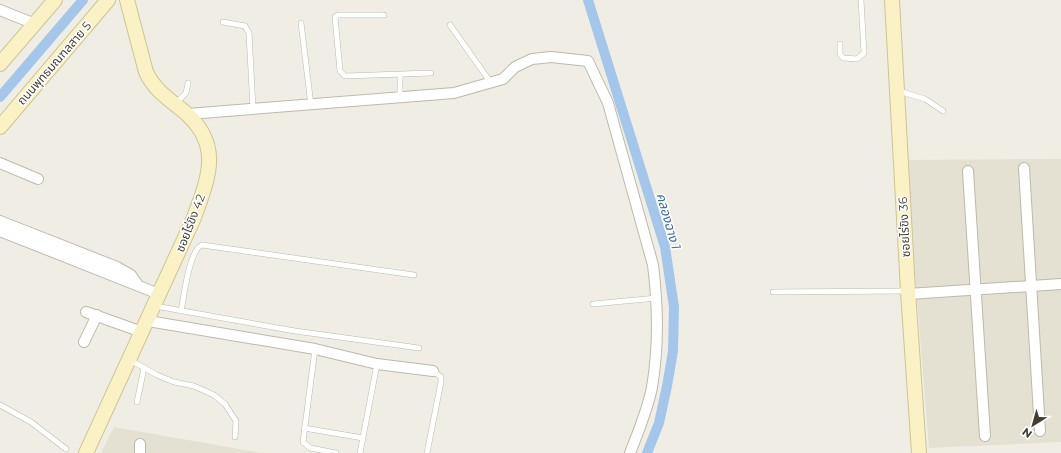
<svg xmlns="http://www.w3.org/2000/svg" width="1061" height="453" font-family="Montserrat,'Noto Sans Thai',sans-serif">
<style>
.residential{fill:#e4e0d2}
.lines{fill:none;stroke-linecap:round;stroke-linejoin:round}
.canal{stroke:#a3c6ea;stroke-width:10}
.lane-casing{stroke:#beb9aa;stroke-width:6}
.street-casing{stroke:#beb9aa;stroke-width:12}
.secondary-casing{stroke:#cdc496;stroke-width:16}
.lane{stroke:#fff;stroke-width:5}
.street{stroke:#fff;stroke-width:10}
.secondary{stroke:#faf2c4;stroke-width:14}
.labels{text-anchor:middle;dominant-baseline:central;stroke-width:3;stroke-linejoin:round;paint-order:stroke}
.street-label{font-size:12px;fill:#423e34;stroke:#fff}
.water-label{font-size:13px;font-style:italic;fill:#366ba5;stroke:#fff}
</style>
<rect width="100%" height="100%" fill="#f0eee4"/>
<path class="residential" d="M1061,159V442L929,448L906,160Z
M114,427L261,453H101Z"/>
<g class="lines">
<path class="canal" d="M588,0L665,247L674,307L673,351L667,386L659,423L647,453
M0,97L83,0"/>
<g class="lane-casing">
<path id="lane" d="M384,15H338L335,17L340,71L345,76L431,73
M223,22L245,26L249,33L253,109
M301,23L311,105
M450,25L491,83
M840,44V54L843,58L857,59L864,53L861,0
M400,75V97
M899,91L925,99L943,111
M176,103L186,93L188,83
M773,292L906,291
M593,304L657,298
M155,306L295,331L419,348
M181,311C184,297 189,250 202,245L414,275
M315,349L303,442L310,448L336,453
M130,360L157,375L174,382L194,386L214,395L225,404L236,421L235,437
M137,402L144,368
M0,405L31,422L66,449
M304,428L363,438
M360,453L377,364
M427,453L441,382V377L433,371"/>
</g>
<g class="street-casing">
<path id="street" d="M0,10L35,24
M188,114L454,93L503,79L515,67L532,59L551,57L588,61L608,103L653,265C658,305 659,346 652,387C648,409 638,432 630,453
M0,163L38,179
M1024,168L1040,431
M968,171L985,436
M0,221L117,267L131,275L138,285
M0,231L159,294
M908,294L1061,284
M86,312L142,332
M148,321L315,349L377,364L433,371
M84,342L97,315
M140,453V444"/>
</g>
<g class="secondary-casing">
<path id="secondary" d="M892,0L908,291L919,453
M0,64L55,0
M0,127L108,0
M86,453L193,220C209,177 224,143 181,109C167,98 154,89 146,72L127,0"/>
</g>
<use href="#lane" class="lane"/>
<use href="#street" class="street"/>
<use href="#secondary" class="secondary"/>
</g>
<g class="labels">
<g class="street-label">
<text transform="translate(54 63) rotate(-49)">ถนนพุทธมณฑลสาย 5</text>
<text transform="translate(190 223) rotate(-69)">ซอยไร่ขิง 42</text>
<text transform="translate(904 227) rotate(-93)">ซอยไร่ขิง 36</text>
</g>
<g class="water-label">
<text transform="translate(669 221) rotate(74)">คลองฉาง 1</text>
</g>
</g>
<g transform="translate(1033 425) rotate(217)" stroke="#ffffff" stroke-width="3" paint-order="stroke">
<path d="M0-3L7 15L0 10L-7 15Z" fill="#423e34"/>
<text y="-6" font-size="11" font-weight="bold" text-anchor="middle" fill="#423e34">N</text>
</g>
</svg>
